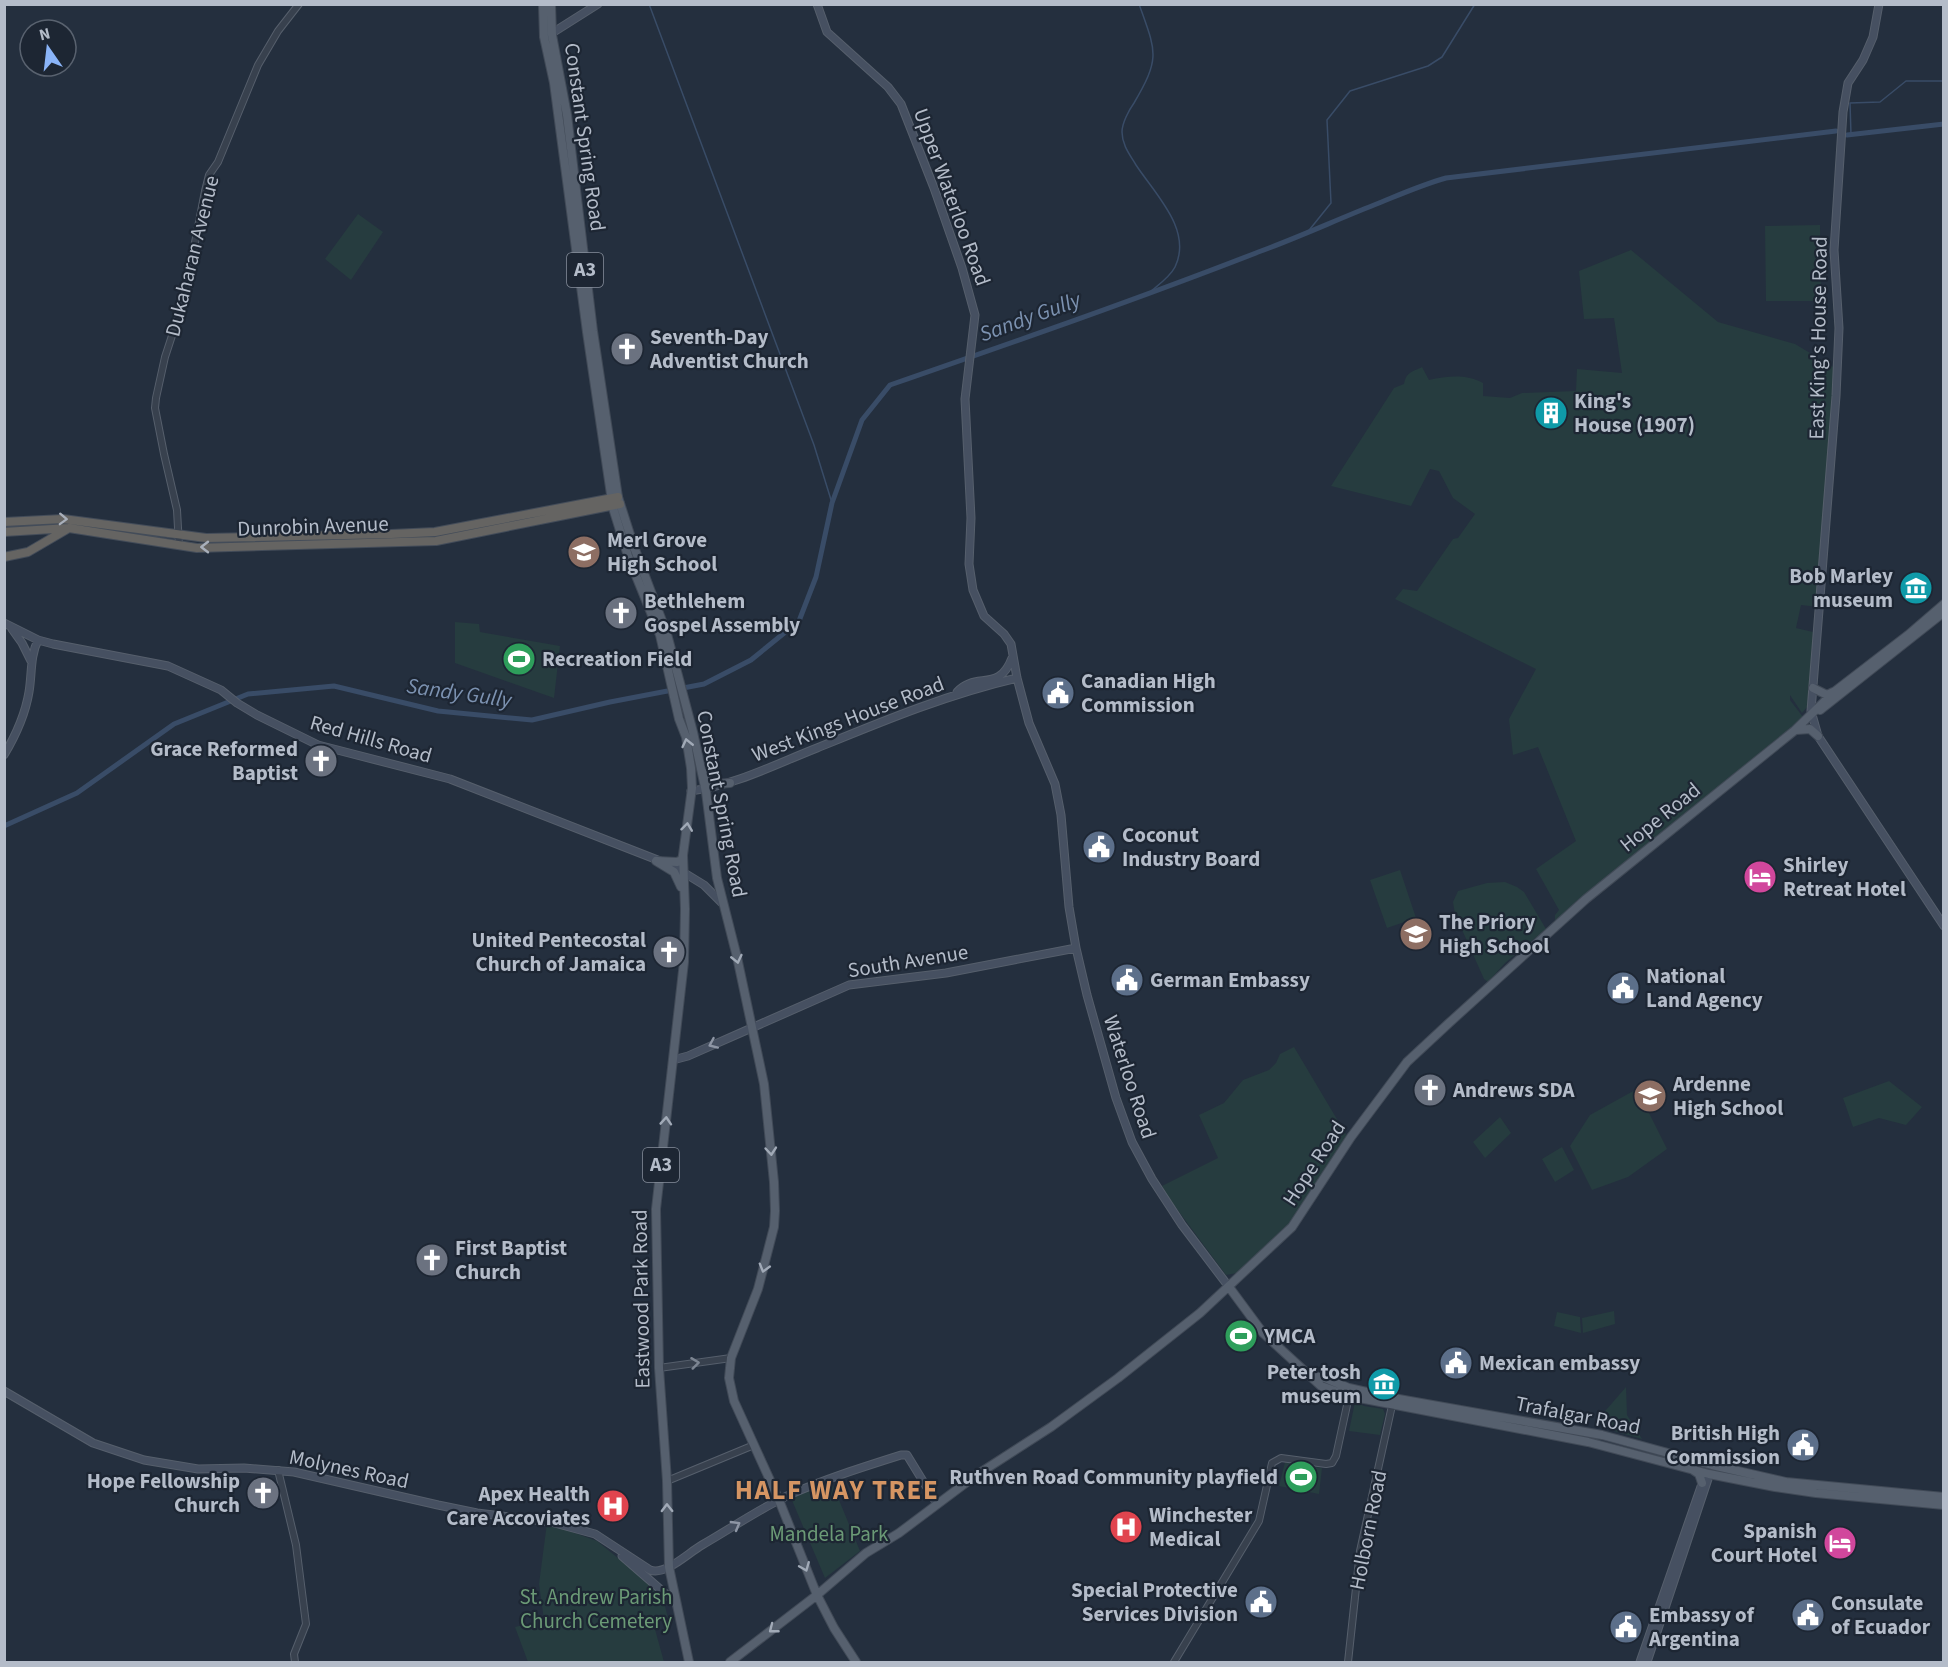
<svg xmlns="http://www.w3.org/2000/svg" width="1948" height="1667" font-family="'Source Sans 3',sans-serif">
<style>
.green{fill:#263c3f}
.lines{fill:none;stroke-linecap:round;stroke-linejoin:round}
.stream{stroke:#394c67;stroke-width:1.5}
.canal{stroke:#394c67;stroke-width:5}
.tertiary-casing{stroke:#565f6c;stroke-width:8}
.secondary-casing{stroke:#565f6c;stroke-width:9}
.primary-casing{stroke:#414a57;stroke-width:10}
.trunk-casing{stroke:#434c59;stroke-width:10}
.tertiary{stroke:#38414e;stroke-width:6}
.secondary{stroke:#465061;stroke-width:7}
.primary{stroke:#56606e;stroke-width:8}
.trunk{stroke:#656462;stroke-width:8}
.oneway{stroke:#a8afba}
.oneway2{stroke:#a1aab7}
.oneway3{stroke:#8e96a5}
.oneway4{stroke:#7c8592}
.labels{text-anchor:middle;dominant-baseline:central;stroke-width:4.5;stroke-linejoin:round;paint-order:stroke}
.shield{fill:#1d2633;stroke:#878f9c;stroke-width:1.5}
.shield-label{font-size:20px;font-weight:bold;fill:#b4bcc9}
.street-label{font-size:21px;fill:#b4bcc9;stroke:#1d2633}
.poi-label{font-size:21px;font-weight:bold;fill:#b4bcc9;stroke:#1d2633;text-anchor:start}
.park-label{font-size:21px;fill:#6b9a76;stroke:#1d2633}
.water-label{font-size:22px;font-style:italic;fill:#7c92b1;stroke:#1d2633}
.district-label{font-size:27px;font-weight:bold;letter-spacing:1.5px;fill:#d59563;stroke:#1d2633}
</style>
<rect width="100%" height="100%" fill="#242f3e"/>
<path class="green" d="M358,214L383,232L351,280L325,259Z
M1820,225L1821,301H1766L1765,226Z
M1631,250L1718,322L1795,344L1835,368L1818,607L1801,605L1796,628L1813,632L1808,706L1802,713L1790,695V700L1803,717L1661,837L1651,840L1601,885L1555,922V915L1559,910L1536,869L1576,841L1538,747L1513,755L1509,719L1536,669L1395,599L1403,589L1417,591L1453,539L1458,538L1475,514L1453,498L1439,471L1430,469L1411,506L1331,486L1394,388L1404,384C1406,372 1412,372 1422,367L1429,380C1448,376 1466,374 1483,383V396L1510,398L1522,393L1576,391L1577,369L1622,373L1614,318L1584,319L1579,271Z
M455,622L479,624L480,632L560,646L554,698L455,663Z
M1400,870L1416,918L1387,928L1370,880Z
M1505,882L1517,887L1524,892L1546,929L1505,963L1488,982L1484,979L1455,914L1453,902L1458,891L1487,883Z
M1294,1047L1347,1136L1294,1220L1237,1273L1226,1275L1168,1197L1162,1186L1218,1158L1199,1115L1224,1103L1243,1080L1269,1070L1276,1063L1280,1054Z
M1889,1081L1922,1107L1906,1125L1879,1118L1853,1127L1843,1098Z
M1637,1089L1667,1149L1628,1177L1592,1190L1570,1146L1590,1115Z
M1500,1117L1511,1133L1485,1158L1473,1142Z
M1562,1147L1574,1170L1555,1182L1542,1159Z
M1614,1311L1615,1324L1583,1333L1582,1318Z
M1557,1312L1580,1317L1581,1333L1554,1326Z
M1626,1387L1627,1415L1642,1439L1607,1429L1600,1423V1417Z
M1355,1402L1364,1406L1383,1409L1385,1414L1380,1435L1349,1431Z
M1285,1462L1322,1468L1319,1494L1279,1486Z
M832,1483L860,1551L825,1578L791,1498Z
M547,1523L597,1541L662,1594L668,1618L653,1622L664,1662H528L515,1627L544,1620L539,1584Z"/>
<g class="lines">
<path class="stream" d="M649,4L814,445L832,503
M1139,4C1156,52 1161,57 1134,103C1129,110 1122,123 1122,132C1122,145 1130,155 1136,165C1155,194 1193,230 1175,267C1170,277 1157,286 1149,293
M1851,135L1850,103L1880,102L1906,81H1944
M1306,234L1331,203L1327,120L1350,91L1428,66L1442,57L1475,4"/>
<path class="canal" d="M1847,135L1944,124
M4,826L77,793L174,724L248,694L334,686L438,711L532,720L610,702L704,684L751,660L799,621L816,577L832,503L862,420L890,385C1014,342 1138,299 1261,251C1299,237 1336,220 1374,205C1399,195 1421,185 1446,178L1836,131"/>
<g class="tertiary-casing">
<path id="tertiary" d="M179,546L177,510L164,454L155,408L156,398L165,357L184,299L205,191L209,175L218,162L258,65L278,31L299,4
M659,1368L731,1358
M278,1470L296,1545L306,1624L294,1654L295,1662
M667,1481L754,1445
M1174,1662L1259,1521L1272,1463L1281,1458L1326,1464L1332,1463L1336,1456L1349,1396
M1348,1662L1360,1551L1393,1401"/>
</g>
<g class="secondary-casing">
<path id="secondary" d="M817,4L827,32L888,87L901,104L934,188L962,268L975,315L965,399L971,518L969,564L973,590L984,616L1004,634L1011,644L1017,678L1029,723L1055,784L1061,815L1069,907L1076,948L1087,995L1116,1098L1132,1142L1152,1179L1182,1225L1229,1287
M1879,4L1873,37L1863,60L1848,83L1843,112L1834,250L1839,328L1836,396L1811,711L1818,736L1944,926
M549,35L598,4
M4,623L38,640L53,644L168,666L221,690L237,703L257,715L318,745L450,779L673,866L704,885L722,903
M12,629L22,643L31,661
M957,692C976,671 999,693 1012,658
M4,755C16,735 25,716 29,692C32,675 30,656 38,640
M691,791C736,785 776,764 817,748C883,721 948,694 1017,678
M673,1060L688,1056L849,985L946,973L1076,948
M4,1391L93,1443L144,1460L198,1469L244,1468L294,1472L438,1505L477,1513L551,1522L595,1534L650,1570C665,1576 688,1553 702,1545C730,1529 759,1509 789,1495C825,1479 863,1467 901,1455H907L937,1504
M622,1556L676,1603
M1640,1662L1704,1478
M1647,1662L1708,1479"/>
</g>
<g class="primary-casing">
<path id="primary" d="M543,4L544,37L554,83L587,332L613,508L628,556L660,635L679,719L686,737L691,768L692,788L683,855L685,909L684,962L656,1209L659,1368L667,1481L669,1567L689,1662
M551,4L552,35L567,115L593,331L618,497L634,547L667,634L693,732L706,792L717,878L737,957L764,1084L774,1182L775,1211L774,1227L758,1289L731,1358L729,1378L734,1401L779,1500L817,1595L834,1628L856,1662
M1813,688L1827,695L1833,692
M1820,710L1944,612
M1796,730L1810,729L1818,736
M705,773L708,782L715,784L730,783
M656,861L674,872L681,887
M657,861L677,862L682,860L683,855
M1229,1287L1263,1333L1321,1386L1349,1396L1588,1442L1709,1474L1775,1487L1816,1493L1944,1505
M1312,1376L1325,1378L1349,1388L1393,1398L1602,1435L1712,1465L1786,1482L1944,1497
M1693,1470L1699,1474L1702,1483
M730,1662L817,1595L866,1553L899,1533L975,1476L1051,1427L1118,1378L1200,1313L1292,1227L1351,1137L1407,1062L1449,1023L1586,899L1794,731L1834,692L1908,635L1944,604"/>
</g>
<g class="trunk-casing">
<path id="trunk" d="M4,522L63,519L206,538L391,534L435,532L618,497
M4,532L69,528L197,548L436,541L620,504
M4,557L28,552L69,528"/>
</g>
<use href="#tertiary" class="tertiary"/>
<use href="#secondary" class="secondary"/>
<use href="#primary" class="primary"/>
<use href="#trunk" class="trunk"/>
</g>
<defs><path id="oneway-chevron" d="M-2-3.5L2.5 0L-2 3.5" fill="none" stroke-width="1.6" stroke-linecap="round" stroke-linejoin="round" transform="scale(1.5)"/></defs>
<g class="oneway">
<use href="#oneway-chevron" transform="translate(63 519) rotate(2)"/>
<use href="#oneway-chevron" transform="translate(205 547) rotate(180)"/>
</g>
<g class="oneway2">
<use href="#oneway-chevron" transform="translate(687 743) rotate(-103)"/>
<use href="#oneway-chevron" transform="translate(687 827) rotate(-83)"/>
<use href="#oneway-chevron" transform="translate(737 959) rotate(77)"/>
<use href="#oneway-chevron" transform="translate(666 1121) rotate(-86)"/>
<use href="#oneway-chevron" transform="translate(771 1151) rotate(85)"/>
<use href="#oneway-chevron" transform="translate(764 1268) rotate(106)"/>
<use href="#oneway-chevron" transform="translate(667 1508) rotate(-91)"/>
<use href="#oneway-chevron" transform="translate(805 1567) rotate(68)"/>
<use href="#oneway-chevron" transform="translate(773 1629) rotate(142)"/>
</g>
<g class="oneway3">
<use href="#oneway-chevron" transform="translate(713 1044) rotate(156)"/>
<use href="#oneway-chevron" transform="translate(736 1525) rotate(-30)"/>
</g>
<use class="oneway4" href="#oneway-chevron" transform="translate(695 1363) rotate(-7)"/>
<defs>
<g id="church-disc" transform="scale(1.725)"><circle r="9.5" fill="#6b7280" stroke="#1d2633"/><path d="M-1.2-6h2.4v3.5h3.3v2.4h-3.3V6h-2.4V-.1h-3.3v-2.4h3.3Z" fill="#fff"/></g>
<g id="building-disc" transform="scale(1.725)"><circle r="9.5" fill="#0f9aa8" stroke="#1d2633"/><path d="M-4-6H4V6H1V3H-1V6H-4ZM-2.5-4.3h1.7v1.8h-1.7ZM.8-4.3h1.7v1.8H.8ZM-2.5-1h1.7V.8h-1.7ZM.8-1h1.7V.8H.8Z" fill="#fff"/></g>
<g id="school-disc" transform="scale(1.725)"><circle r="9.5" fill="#8d6e63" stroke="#1d2633"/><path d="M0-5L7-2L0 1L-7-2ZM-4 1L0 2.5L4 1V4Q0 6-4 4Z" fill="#fff"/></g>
<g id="museum-disc" transform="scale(1.725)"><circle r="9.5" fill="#0f9aa8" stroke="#1d2633"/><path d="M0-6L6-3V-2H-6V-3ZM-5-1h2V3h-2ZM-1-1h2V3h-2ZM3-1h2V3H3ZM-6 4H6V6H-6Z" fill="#fff"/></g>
<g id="stadium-disc" transform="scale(1.725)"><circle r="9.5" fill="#2e9e5b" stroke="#1d2633"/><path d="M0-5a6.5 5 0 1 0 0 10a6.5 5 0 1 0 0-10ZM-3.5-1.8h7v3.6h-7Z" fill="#fff"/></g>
<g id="civic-disc" transform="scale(1.725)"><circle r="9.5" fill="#5c6f8a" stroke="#1d2633"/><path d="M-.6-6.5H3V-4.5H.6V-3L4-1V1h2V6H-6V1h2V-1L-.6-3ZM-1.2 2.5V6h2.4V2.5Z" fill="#fff"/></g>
<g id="hotel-disc" transform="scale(1.725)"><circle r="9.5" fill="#d1479c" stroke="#1d2633"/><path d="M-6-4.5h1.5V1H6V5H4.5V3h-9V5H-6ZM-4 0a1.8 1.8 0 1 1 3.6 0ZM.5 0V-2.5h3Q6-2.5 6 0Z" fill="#fff"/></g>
<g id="hospital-disc" transform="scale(1.725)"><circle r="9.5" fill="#e0444e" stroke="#1d2633"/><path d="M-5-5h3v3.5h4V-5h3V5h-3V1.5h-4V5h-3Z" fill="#fff"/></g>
</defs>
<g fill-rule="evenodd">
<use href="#church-disc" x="627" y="349"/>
<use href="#building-disc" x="1551" y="413"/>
<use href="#school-disc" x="584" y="552"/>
<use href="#museum-disc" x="1916" y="588"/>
<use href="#church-disc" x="621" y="613"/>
<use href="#stadium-disc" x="519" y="659"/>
<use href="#civic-disc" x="1058" y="693"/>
<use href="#church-disc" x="321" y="761"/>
<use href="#civic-disc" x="1099" y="847"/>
<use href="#hotel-disc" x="1760" y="877"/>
<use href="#school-disc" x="1416" y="934"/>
<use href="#church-disc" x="669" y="952"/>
<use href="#civic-disc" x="1127" y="980"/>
<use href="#civic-disc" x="1623" y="988"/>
<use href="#church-disc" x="1430" y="1090"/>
<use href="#school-disc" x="1650" y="1096"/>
<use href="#church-disc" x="432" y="1260"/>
<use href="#stadium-disc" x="1241" y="1336"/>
<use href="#civic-disc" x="1456" y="1363"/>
<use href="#museum-disc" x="1384" y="1384"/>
<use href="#civic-disc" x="1803" y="1445"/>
<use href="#stadium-disc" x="1301" y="1477"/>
<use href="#church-disc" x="263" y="1493"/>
<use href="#hospital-disc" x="613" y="1506"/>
<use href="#hospital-disc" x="1126" y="1527"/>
<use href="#hotel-disc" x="1840" y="1543"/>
<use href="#civic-disc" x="1261" y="1602"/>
<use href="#civic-disc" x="1808" y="1615"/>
<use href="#civic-disc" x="1626" y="1627"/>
</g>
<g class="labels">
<g class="shield">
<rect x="567" y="253" width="36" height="34" rx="4.5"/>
<rect x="643" y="1148" width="36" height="34" rx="4.5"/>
</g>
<g class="shield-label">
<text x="585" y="270">A3</text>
<text x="661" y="1165">A3</text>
</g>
<g class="street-label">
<text transform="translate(585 137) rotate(82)">Constant Spring Road</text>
<text transform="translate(952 197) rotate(70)">Upper Waterloo Road</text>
<text transform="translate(192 256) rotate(-76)">Dukaharan Avenue</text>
<text transform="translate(1818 338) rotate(-89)">East King's House Road</text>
<text transform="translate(313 526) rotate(-2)">Dunrobin Avenue</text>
<text transform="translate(848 719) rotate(-21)">West Kings House Road</text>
<text transform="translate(371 739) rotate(16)">Red Hills Road</text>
<text transform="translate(722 804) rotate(79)">Constant Spring Road</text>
<text transform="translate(1660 817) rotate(-39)">Hope Road</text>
<text transform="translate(908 961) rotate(-9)">South Avenue</text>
<text transform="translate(1130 1077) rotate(72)">Waterloo Road</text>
<text transform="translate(1314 1163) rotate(-57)">Hope Road</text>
<text transform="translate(641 1299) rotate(-91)">Eastwood Park Road</text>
<text transform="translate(1578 1415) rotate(11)">Trafalgar Road</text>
<text transform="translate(349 1469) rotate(12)">Molynes Road</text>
<text transform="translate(1368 1530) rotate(-79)">Holborn Road</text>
</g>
<g class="poi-label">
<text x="650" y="337">Seventh-Day<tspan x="650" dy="24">Adventist Church</tspan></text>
<text x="1574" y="401">King's<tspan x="1574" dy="24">House (1907)</tspan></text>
<text x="607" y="540">Merl Grove<tspan x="607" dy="24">High School</tspan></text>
<text x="1893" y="576" text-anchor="end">Bob Marley<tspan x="1893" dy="24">museum</tspan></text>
<text x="644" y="601">Bethlehem<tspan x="644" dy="24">Gospel Assembly</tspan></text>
<text x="542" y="659">Recreation Field</text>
<text x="1081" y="681">Canadian High<tspan x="1081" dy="24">Commission</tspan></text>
<text x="298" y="749" text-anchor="end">Grace Reformed<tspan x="298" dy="24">Baptist</tspan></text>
<text x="1122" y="835">Coconut<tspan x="1122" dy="24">Industry Board</tspan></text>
<text x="1783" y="865">Shirley<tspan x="1783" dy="24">Retreat Hotel</tspan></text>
<text x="1439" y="922">The Priory<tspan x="1439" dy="24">High School</tspan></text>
<text x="646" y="940" text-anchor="end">United Pentecostal<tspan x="646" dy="24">Church of Jamaica</tspan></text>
<text x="1646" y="976">National<tspan x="1646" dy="24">Land Agency</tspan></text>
<text x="1150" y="980">German Embassy</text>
<text x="1673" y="1084">Ardenne<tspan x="1673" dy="24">High School</tspan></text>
<text x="1453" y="1090">Andrews SDA</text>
<text x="455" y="1248">First Baptist<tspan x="455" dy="24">Church</tspan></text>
<text x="1264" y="1336">YMCA</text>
<text x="1479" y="1363">Mexican embassy</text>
<text x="1361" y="1372" text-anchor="end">Peter tosh<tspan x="1361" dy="24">museum</tspan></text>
<text x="1780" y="1433" text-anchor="end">British High<tspan x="1780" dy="24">Commission</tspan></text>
<text x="1278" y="1477" text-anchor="end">Ruthven Road Community playfield</text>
<text x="240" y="1481" text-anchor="end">Hope Fellowship<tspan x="240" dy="24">Church</tspan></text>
<text x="590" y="1494" text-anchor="end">Apex Health<tspan x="590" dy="24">Care Accoviates</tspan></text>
<text x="1149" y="1515">Winchester<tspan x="1149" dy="24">Medical</tspan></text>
<text x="1817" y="1531" text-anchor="end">Spanish<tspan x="1817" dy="24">Court Hotel</tspan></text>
<text x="1238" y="1590" text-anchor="end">Special Protective<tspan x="1238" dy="24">Services Division</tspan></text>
<text x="1831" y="1603">Consulate<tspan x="1831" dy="24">of Ecuador</tspan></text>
<text x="1649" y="1615">Embassy of<tspan x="1649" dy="24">Argentina</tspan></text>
</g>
<g class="park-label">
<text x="829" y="1534">Mandela Park</text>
<text x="596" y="1597">St. Andrew Parish<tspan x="596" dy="24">Church Cemetery</tspan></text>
</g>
<g class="water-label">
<text transform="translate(1030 317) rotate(-20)">Sandy Gully</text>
<text transform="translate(459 693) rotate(8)">Sandy Gully</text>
</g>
<g class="district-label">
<text x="837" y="1490">HALF WAY TREE</text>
</g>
</g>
<rect width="1948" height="1667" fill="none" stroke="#b4bcc9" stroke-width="12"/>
<g transform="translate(48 48) rotate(346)"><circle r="28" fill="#1d2633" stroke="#59626f" stroke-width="1.5"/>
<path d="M0-4.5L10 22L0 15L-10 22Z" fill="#8ab4f8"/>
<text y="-9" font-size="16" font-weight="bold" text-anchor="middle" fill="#b4bcc9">N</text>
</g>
</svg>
